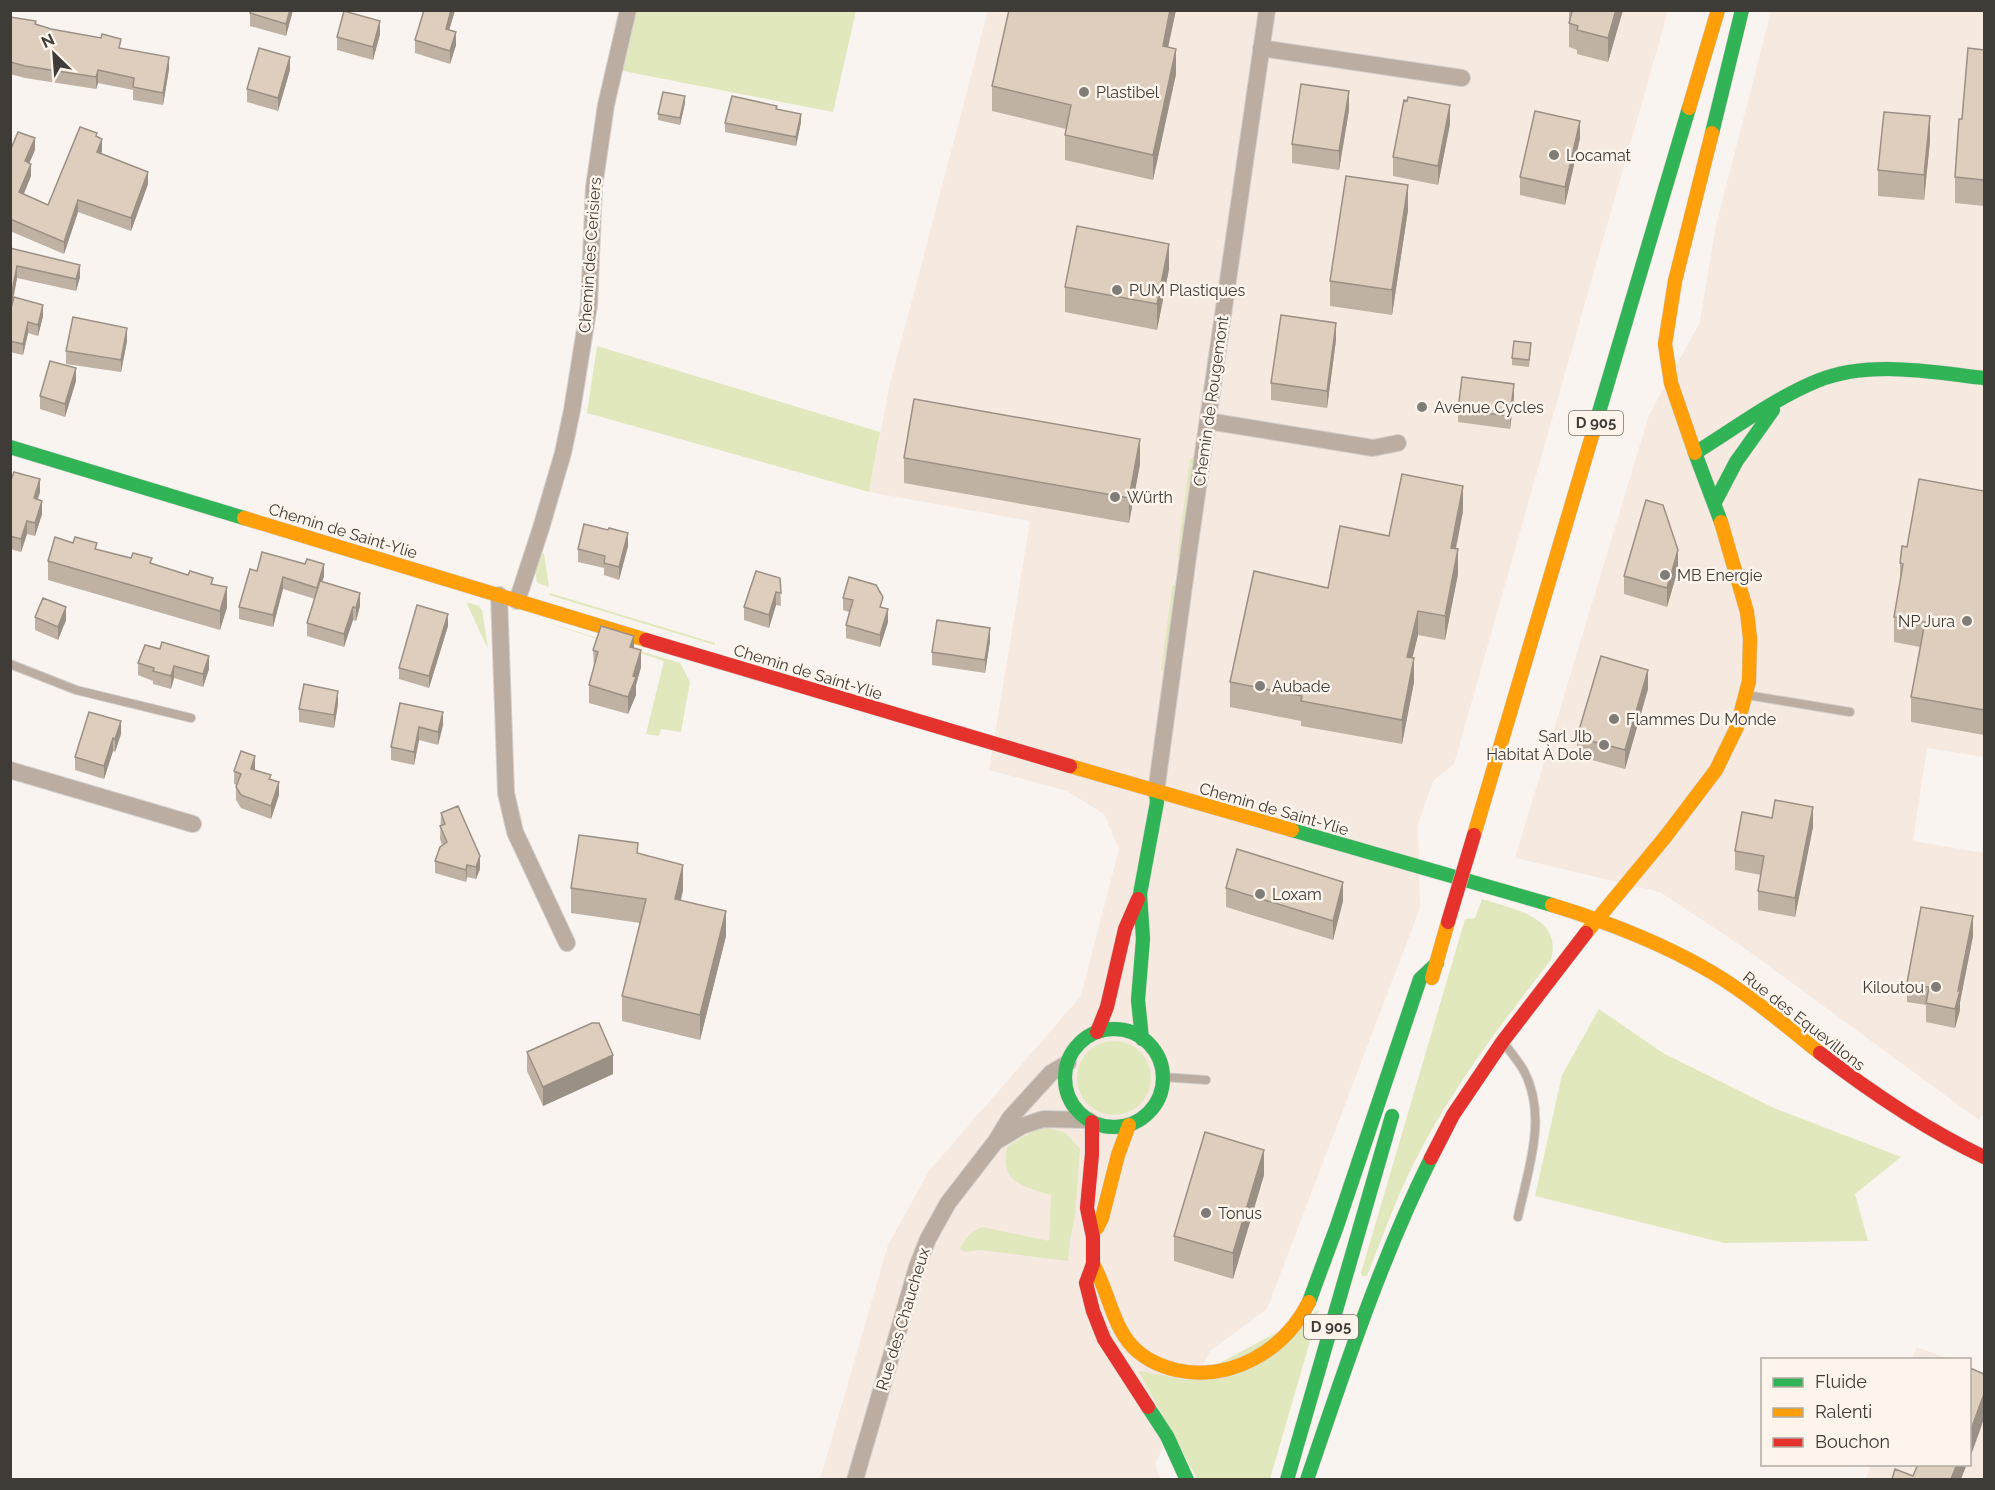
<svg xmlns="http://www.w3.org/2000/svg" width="1995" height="1490" font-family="Raleway,sans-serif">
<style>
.built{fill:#f6e9e0}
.green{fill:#e1e8bd}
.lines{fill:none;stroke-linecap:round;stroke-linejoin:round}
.lane-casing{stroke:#d3cfcc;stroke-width:10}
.street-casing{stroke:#d3cfcc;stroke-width:18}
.fast-casing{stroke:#d3cfcc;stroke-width:15}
.slow-casing{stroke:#d3cfcc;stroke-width:15}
.jam-casing{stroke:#d3cfcc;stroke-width:15}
.lane{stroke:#bcada2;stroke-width:8}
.street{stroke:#bcada2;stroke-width:16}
.fast{stroke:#30b455;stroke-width:14}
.slow{stroke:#ff9f0a;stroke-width:14}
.jam{stroke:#e5322d;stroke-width:14}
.jam-bridge-casing{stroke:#d3cfcc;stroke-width:15;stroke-linecap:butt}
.jam-bridge{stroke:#e5322d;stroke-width:14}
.wall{fill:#bfb1a3}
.shaded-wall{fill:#9b9085}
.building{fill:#decebe;stroke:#9b9085;stroke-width:1.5}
.poi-dot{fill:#807c78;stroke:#fdf4ec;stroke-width:2}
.labels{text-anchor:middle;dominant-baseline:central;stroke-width:5;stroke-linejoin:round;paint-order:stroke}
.shield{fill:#fdf4ec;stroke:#78726d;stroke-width:1.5}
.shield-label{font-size:15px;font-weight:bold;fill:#3f3b37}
.poi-label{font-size:16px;fill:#3f3b37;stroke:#fdf4ec;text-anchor:start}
.street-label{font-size:16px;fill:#3f3b37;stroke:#fdf4ec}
</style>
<rect width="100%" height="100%" fill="#f9f4f0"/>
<path class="built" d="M988,11H1668L1454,764L1433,781L1418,824L1420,908L1267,1309L1210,1351L1155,1464L1160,1479L820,1480L888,1245L929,1171L1081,996L1119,849L1104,814L1067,791L989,770L1030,521L869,492L890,384Z
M1771,11H1984V757L1927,748L1913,841L1984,853V1114L1979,1120L1743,947L1660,892L1515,858L1649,415L1700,322L1716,226Z
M1917,1347L1949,1359H1912Z
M1970,1367L1984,1373V1479L1865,1480L1871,1465L1970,1464Z"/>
<path class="green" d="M633,11H856L833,112L618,70Z
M597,346L880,432L869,492L587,413Z
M1193,458L1194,460L1179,557H1177L1190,459Z
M541,552L544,554L549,587L537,583L536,575L533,574Z
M1174,585L1176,587L1163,670L1161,671L1172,587Z
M550,593L715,643V645L549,595Z
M466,602L479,606L482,610L488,649Z
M542,621L680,663L690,682L681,732L661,729L659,736L646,734L664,661Z
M1482,899C1512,909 1563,916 1551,960C1500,1025 1450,1091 1413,1165C1395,1201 1382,1239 1367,1276H1362L1361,1273L1465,919L1475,918Z
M1599,1009L1663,1053L1774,1108L1901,1157L1855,1194L1868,1241L1724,1243L1535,1196L1562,1075Z
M1077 1078a37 37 0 1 1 74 0a37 37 0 1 1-74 0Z
M1045,1127L1066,1133L1080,1149L1075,1215L1070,1240L1068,1261L980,1250L965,1252L959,1248L971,1233L982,1227L1049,1241L1051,1195C1023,1186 999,1183 1007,1147L1035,1130Z
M1319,1310L1270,1479H1197L1139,1372L1140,1371L1188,1380Z"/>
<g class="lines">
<g class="lane-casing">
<path id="lane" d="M10,664L76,690L191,718
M1747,695L1850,712
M1505,1044C1511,1053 1519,1062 1524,1071C1548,1117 1528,1169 1518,1217
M1163,1077L1206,1080"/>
</g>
<g class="street-casing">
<path id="street" d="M1261,48L1462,78
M1208,421L1373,448L1398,443
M499,595L506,793L515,832L567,943
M517,601L541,528L563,453L572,410L589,305L594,187L606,105L628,10
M10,770L193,824
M1156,792L1188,557L1267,10
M997,1141L1022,1126L1043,1119L1088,1120
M855,1480L917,1267L928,1239L948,1203L996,1141L1010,1118L1051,1073L1068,1063"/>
</g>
<g class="fast-casing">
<path id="fast" d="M1712,133L1742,10
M1594,429L1689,108
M10,447L244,518
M1714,504L1736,462L1773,410
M1721,522L1695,453C1734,429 1775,398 1817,381C1869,360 1930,372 1984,378
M1292,830L1552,905
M1065 1078a49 49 0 1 1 98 0a49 49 0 1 1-98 0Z
M1142,1039L1138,1000L1143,939L1140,894L1157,802L1156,792
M1309,1302L1337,1226L1420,979L1437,963
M1148,1407L1167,1436L1187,1480
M1287,1480L1392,1116
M1307,1480C1344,1371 1380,1261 1431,1158"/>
</g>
<g class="slow-casing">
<path id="slow" d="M1689,108L1718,10
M1695,453L1671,383L1665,344L1675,281L1712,133
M244,518L646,640
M1070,766L1292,830
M1474,835L1594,429
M1552,905C1608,922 1662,943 1713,973C1751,996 1785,1025 1820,1053
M1586,933L1666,836L1716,770L1737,727L1749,681L1750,638L1747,612L1721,522
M1432,978L1448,922
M1097,1228L1102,1218L1118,1155L1129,1125
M1093,1264C1108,1290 1112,1324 1132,1346C1144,1359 1160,1366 1176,1370C1231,1382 1284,1351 1309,1302"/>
</g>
<g class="jam-casing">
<path id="jam" d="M646,640L1070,766
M1097,1032L1107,1007L1125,929L1138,899
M1820,1053C1872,1093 1925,1129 1984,1157
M1092,1122V1154L1087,1208L1093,1237V1264L1086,1283L1093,1311L1104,1339L1148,1407
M1431,1158L1453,1115L1503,1041L1586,933"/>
</g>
<use href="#lane" class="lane"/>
<use href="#street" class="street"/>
<use href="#fast" class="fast"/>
<use href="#slow" class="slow"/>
<use href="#jam" class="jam"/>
<g class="jam-bridge-casing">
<path id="jam-bridge" d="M1448,922L1474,835"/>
</g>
<use href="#jam-bridge" class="jam-bridge"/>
</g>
<path class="wall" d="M293,10L286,36L250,26V13Z
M424,10H455L449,30L456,45L450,64L415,53V40Z
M1009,10H1176L1168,47L1176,74L1153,180L1065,160V135L1066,129L992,111V86Z
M1569,10H1623L1608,62L1577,54V50L1569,47Z
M10,17L121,48L169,69L163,105L133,100V90L98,83L96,89L25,78L10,74Z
M380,34L373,60L337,50V37Z
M1984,50V206L1955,203V177L1962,119Z
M290,70L278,111L247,102V89Z
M685,103L680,125L658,120V114Z
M777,109L801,122L796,146L725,132V123Z
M1349,110L1339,170L1292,163V144Z
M1450,124L1438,185L1393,176V157Z
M97,137L102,151L101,154L148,184L131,231L78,212L64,254L10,231V151L35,150L29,163L31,176L24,194L48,205Z
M1580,138L1565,205L1520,195V177Z
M1930,141L1924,200L1878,196V170Z
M1408,210L1392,315L1330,306V281Z
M10,248L80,277L76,291L17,278L12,308L43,316L38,336L28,333L23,355L10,352Z
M1169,269L1157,330L1065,312V287Z
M1336,340L1327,408L1271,400V383Z
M127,341L121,372L66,364V351Z
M1531,349L1529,367L1512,365V358Z
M76,381L65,417L40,409V396Z
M1514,397L1510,429L1458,422V410Z
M904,458L1140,464L1129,523L904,483Z
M10,482L40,492L38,499L42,514L35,536L27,534L21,552L10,549Z
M1984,491V735L1911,722V697L1920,647L1894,642V617L1900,586V563L1907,547Z
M1463,511L1456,549L1458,574L1445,640L1418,635L1412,657L1414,682L1402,744L1301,726V721L1230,707V682L1328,588L1389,536Z
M73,543L152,564L213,584L227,607L220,630L48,580V561Z
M628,546L619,580L604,575V568L578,562V549Z
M1678,569L1667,607L1624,594V576Z
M257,571L324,576L322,582L360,606L356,621L353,620L344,647L307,636V623L315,599L283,589L273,627L239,619V607Z
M780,578L781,606L776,605L769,628L744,620V607Z
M843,598L883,608L888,622L880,647L846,638V625L849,612L843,610Z
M35,617L66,620L58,640L35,630Z
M448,626L429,688L399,679V668Z
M990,641L985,673L932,665V652Z
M634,648L641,667L636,685V695L628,714L589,703V685L594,668L593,650Z
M138,663L209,669L203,687L174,678L171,689L153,684V681L138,675Z
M1648,689L1625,769L1577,756V737Z
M400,703L443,725L438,745L419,740L414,765L391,760V747Z
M338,704L334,728L299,722V709Z
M121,734L115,752L113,751L104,779L75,770V757Z
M255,769V770L271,780L279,795L271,819L241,808L236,800V787L237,785L234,784V771Z
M441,813L480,869L476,879L467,877L466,882L435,873V861L442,845L440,839Z
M1813,827L1795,917L1758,910V891L1761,875L1735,870V851Z
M638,854L683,890L681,900L726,936L700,1040L622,1021V996L640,923L571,913V888Z
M1226,888L1343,901L1333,940L1226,907Z
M1973,936L1960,1002V1010L1955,1028L1926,1022V1005L1907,1002V983Z
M527,1052L613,1074L543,1106L527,1071Z
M1264,1175L1233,1279L1174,1261V1236Z"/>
<path class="shaded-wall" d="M290,10H293L286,36V24Z
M451,10H455L446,41V29Z
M1170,10H1176L1163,71V46Z
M1616,10H1623L1608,62V38Z
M380,21V34L373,60V47Z
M456,32V45L450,64V51Z
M1176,49V74L1153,180V155Z
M169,57V69L163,105V93Z
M290,57V70L278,111V98Z
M98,70V83L96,89V77Z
M1349,91V110L1339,170V151Z
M685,96V103L680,125V118Z
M1450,105V124L1438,185V166Z
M801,114V122L796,146V137Z
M1930,116V141L1924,200V175Z
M1580,121V138L1565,205V187Z
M35,138V150L25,173V161Z
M102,139V151L97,165V152Z
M31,164V176L19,204V192Z
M148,172V184L131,231V218Z
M1408,185V210L1392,315V290Z
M78,200V212L64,254V242Z
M1169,244V269L1157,330V304Z
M80,265V277L76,291V279Z
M17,266V278L10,313V302Z
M43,305V316L38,336V325Z
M28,322V333L23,355V344Z
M1336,323V340L1327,408V391Z
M127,328V341L121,372V360Z
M76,368V381L65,417V404Z
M1514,384V397L1510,429V416Z
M1140,439V464L1129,523V498Z
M40,479V492L34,511V498Z
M1463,486V511L1451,572V548Z
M42,501V514L35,536V523Z
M27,521V534L21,552V539Z
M628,533V546L619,580V567Z
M1458,549V574L1445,640V616Z
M1678,550V569L1667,607V588Z
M324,564V576L317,599V588Z
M283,577V589L273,627V615Z
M227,587V607L220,630V611Z
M776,592V605L769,628V615Z
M360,593V606L356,621V608Z
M66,607V620L58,640V627Z
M353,607V620L344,647V634Z
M888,609V622L880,647V635Z
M1418,611V635L1407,681V657Z
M448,614V626L429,688V676Z
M990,628V641L985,673V660Z
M634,636V654L630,647Z
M641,650V667L636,685V695L628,714V697L633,676Z
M209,656V669L203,687V674Z
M1414,658V682L1402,744V720Z
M174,666V678L171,689V676Z
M1648,670V689L1625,769V750Z
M338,691V704L334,728V715Z
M443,712V725L438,745V732Z
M121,721V734L115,752V739Z
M419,727V740L414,765V752Z
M113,738V751L104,779V766Z
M255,756V769L251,782V769Z
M279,782V795L271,819V806Z
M1813,807V827L1795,917V898Z
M480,856V869L476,879V867Z
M467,865V877L466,882V870Z
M683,865V890L675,924V899Z
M1343,882V901L1333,940V921Z
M726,911V936L700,1040V1015Z
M1973,916V936L1960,1002V1010L1955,1028V1009Z
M613,1055V1074L543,1106V1087Z
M1264,1150V1175L1233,1279V1253Z
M1984,1394V1419L1970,1458V1432Z
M1957,1464H1967L1961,1479H1951Z"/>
<path class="building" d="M251,10H290L286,24L250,13Z
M424,10H451L446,29L456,32L450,51L415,40Z
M1009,10H1170L1163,46L1176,49L1153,155L1065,135L1071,105L992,86Z
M1569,10H1616L1608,38L1577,30L1578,26L1569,23L1572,12Z
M344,11L380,21L373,47L337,37Z
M10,17L36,21L35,24L51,29L101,38L102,34L121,39L119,48L169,57L163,93L133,87L134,78L98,70L96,77L25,66L10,62Z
M259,48L290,57L278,98L247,89Z
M1968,48L1984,50V180L1955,177L1959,119H1962Z
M1301,84L1349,91L1339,151L1292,144Z
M663,92L685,96L680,118L658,114Z
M732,96L777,106L776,109L801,114L796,137L725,123Z
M1408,97L1450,105L1438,166L1393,157L1404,100L1407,101Z
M1535,111L1580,121L1565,187L1520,177Z
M1884,112L1930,116L1924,175L1878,170Z
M80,127L97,133L96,136L102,139L97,152L148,172L131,218L78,200L64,242L10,219V151L18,132L35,138L25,161L31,164L19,192L48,205Z
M1346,176L1408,185L1392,290L1330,281Z
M1077,226L1169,244L1157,304L1065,287Z
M10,248L80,265L76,279L17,266L10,302Z
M14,297L43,305L38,325L28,322L23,344L10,341V312Z
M1281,315L1336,323L1327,391L1271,383Z
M73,317L127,328L121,360L66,351Z
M1514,341L1531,343L1529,360L1512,358Z
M50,361L76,368L65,404L40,396Z
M1462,377L1514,384L1510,416L1458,410Z
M914,399L1140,439L1129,498L904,458Z
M14,472L40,479L34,498L42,501L35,523L27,521L21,539L10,536V482Z
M1402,474L1463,486L1451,548L1458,549L1445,616L1418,611L1407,657L1414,658L1402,720L1301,701L1302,696L1230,682L1254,571L1328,588L1340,526L1389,536Z
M1919,479L1984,491V710L1911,697L1925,622L1894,617L1903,564L1900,563L1902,546L1907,547Z
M1646,500L1663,505L1678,550L1667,588L1624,576Z
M584,524L608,530L609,528L628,533L619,567L604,563L605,556L578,549Z
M55,537L73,543L75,537L97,543L95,549L131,558L133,553L152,558L150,563L188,575L190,571L213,578L211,584L227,587L220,611L48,561Z
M262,552L305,564L307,559L324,564L317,588L283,577L273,615L239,607L250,569L257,571Z
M756,571L780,578L781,593L776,592L769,615L744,607Z
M849,577L876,585L883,597L880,607L888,609L880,635L846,625L853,600L843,598Z
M320,581L360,593L356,608L353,607L344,634L307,623Z
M43,598L66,607L58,627L35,617Z
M417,605L448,614L429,676L399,668Z
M937,620L990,628L985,660L932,652Z
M601,626L634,636L630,647L641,650L633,676L636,677L628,697L589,685L598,652L593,650Z
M162,642L209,656L203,674L174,666L171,676L153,671L154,668L138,663L145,645L160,649Z
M1601,656L1648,670L1625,750L1577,737Z
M304,684L338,691L334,715L299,709Z
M400,703L443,712L438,732L419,727L414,752L391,747Z
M89,712L121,721L115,739L113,738L104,766L75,757Z
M241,751L255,756L251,769L271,775L269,779L279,782L271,806L241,795L236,787L241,774L234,771Z
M1775,800L1813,807L1795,898L1758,891L1764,856L1735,851L1742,812L1772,818Z
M458,806L480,856L476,867L467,865L466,870L435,861L440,847L447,842L440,826L445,824L441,813Z
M579,835L638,843L637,853L683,865L675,899L726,911L700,1015L622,996L646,899L571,888Z
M1237,849L1343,882L1333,921L1226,888Z
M1921,907L1973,916L1958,991H1960L1955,1009L1926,1003L1929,987L1907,983Z
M592,1023H599L613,1055L543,1087L527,1052Z
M1205,1132L1264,1150L1233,1253L1174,1236Z
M1970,1368L1984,1374V1394L1970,1432Z
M1918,1464H1957L1951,1479H1892L1895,1469L1913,1476Z"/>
<g class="poi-dot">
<circle cx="1084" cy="92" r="6"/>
<circle cx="1554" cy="155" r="6"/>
<circle cx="1117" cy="290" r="6"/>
<circle cx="1422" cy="407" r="6"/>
<circle cx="1115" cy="497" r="6"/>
<circle cx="1665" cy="575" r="6"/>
<circle cx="1967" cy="621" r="6"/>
<circle cx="1260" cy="686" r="6"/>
<circle cx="1614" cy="719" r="6"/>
<circle cx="1604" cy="745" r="6"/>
<circle cx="1260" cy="894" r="6"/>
<circle cx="1936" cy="987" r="6"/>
<circle cx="1206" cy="1213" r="6"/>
</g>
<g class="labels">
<g class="shield">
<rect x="1569" y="411" width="54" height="24" rx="4.5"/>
<rect x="1304" y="1315" width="54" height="24" rx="4.5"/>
</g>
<g class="shield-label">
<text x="1596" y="423">D 905</text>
<text x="1331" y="1327">D 905</text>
</g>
<g class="poi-label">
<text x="1096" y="92">Plastibel</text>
<text x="1566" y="155">Locamat</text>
<text x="1129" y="290">PUM Plastiques</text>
<text x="1434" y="407">Avenue Cycles</text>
<text x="1127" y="497">Würth</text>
<text x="1677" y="575">MB Energie</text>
<text x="1955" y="621" text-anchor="end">NP Jura</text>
<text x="1272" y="686">Aubade</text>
<text x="1626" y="719">Flammes Du Monde</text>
<text x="1592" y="736" text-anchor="end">Sarl Jlb<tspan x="1592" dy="18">Habitat À Dole</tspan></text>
<text x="1272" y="894">Loxam</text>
<text x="1924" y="987" text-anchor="end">Kiloutou</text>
<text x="1218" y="1213">Tonus</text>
</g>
<g class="street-label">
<text transform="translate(590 255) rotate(-86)">Chemin des Cerisiers</text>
<text transform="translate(1211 401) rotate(-82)">Chemin de Rougemont</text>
<text transform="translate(343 531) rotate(17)">Chemin de Saint-Ylie</text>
<text transform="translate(808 672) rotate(17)">Chemin de Saint-Ylie</text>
<text transform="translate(1274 809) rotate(16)">Chemin de Saint-Ylie</text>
<text transform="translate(1804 1021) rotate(38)">Rue des Equevillons</text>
<text transform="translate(903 1319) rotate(-73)">Rue des Chaucheux</text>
</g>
</g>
<rect width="1995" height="1490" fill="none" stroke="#3f3b37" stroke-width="24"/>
<rect x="1761" y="1358" width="210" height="108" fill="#fdf4ec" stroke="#b1aaa4" stroke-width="1.5"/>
<rect x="1773" y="1378" width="30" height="9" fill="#30b455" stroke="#b1aaa4" stroke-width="1.5"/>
<text x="1815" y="1388" font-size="18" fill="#3f3b37">Fluide</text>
<rect x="1773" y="1408" width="30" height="9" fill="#ff9f0a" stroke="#b1aaa4" stroke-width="1.5"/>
<text x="1815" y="1418" font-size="18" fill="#3f3b37">Ralenti</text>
<rect x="1773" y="1438" width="30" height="9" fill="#e5322d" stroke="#b1aaa4" stroke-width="1.5"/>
<text x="1815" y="1448" font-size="18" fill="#3f3b37">Bouchon</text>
<g transform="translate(54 54) rotate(335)" stroke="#fdf4ec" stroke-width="4.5" paint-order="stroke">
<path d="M0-4.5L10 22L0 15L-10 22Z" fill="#3f3b37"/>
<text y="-9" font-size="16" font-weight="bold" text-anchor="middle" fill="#3f3b37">N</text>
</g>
</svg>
